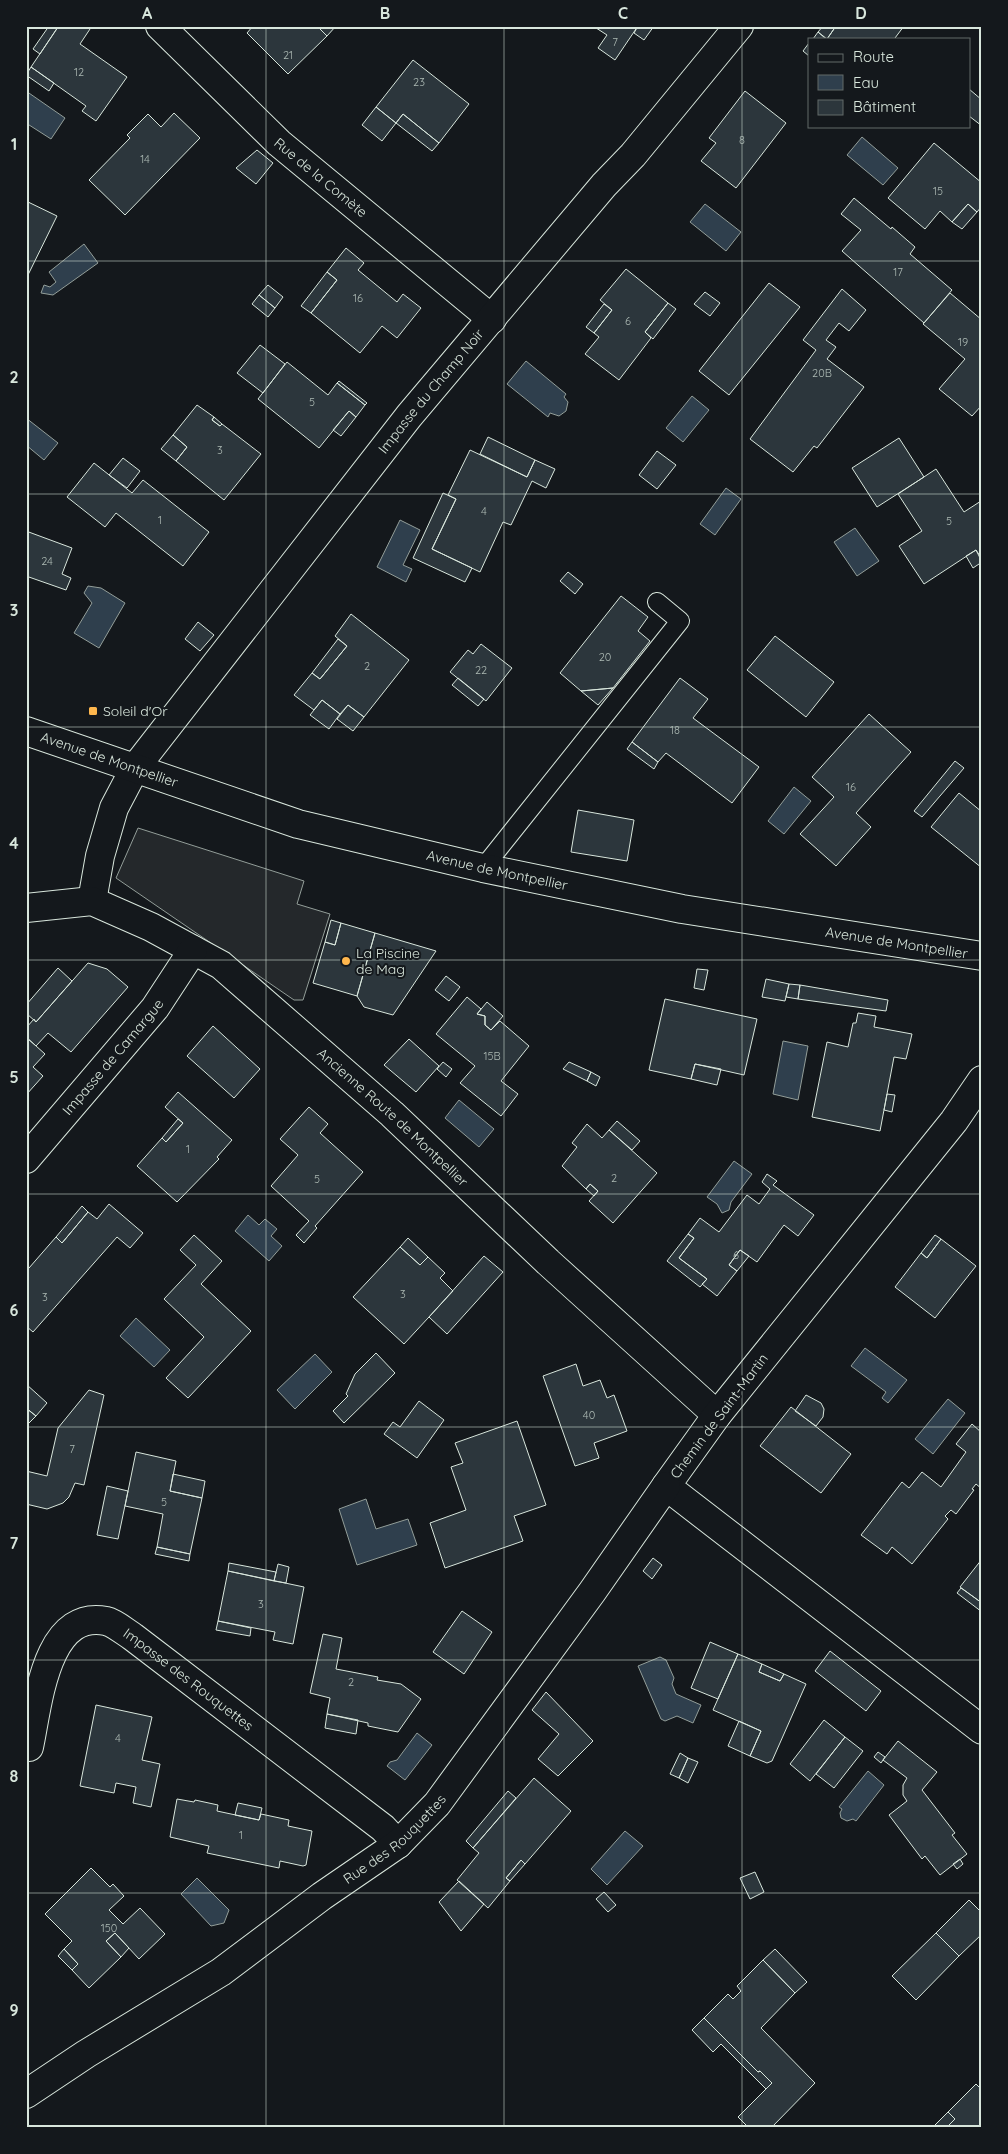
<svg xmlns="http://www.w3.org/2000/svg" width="1008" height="2154" font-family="Quicksand,sans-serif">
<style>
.parking{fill:#24282b;stroke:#939e99}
.water{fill:#2f3f4d;stroke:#939e99}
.building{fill:#2c363c;stroke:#d8e6dc}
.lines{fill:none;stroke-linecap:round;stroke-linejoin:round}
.lane-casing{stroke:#d8e6dc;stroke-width:20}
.street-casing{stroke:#d8e6dc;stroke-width:30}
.secondary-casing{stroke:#d8e6dc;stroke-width:30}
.lane{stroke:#14181c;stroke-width:18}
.street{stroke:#14181c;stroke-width:28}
.secondary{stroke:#14181c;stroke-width:28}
.grid{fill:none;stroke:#d8e6dc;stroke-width:1;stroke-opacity:0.55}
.poi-dot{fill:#ffb74d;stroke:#14181c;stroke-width:2}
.labels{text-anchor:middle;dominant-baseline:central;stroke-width:4;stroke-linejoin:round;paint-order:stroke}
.number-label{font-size:11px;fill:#adbab4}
.street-label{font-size:14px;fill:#d8e6dc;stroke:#14181c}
.poi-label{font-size:14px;fill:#d8e6dc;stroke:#14181c;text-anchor:start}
.neatline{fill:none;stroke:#d8e6dc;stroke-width:2}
.grid-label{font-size:16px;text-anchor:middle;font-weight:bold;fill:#d8e6dc}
</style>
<rect width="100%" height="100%" fill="#14181c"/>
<path class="parking" d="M138,828L304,881L297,904L330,914L303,1000H294L116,878Z"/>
<path class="water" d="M26,91L65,118L51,139L26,123Z
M862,137L898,168L883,185L847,155Z
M705,204L741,232L726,251L690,222Z
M84,244L98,263L53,295L41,293L44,285L50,287L56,282L49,272Z
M526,361L566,394L564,397L568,402L566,411L559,416L550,413L548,417L507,384Z
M692,396L709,410L683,442L666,428Z
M26,418L58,443L44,460L26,445Z
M726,488L741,499L715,535L700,524Z
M400,520L420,530L403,565L412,569L406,582L377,567Z
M855,528L879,561L857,576L834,542Z
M88,586L101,588L125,603L99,648L74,633L92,603L84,593Z
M794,787L811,801L784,834L768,821Z
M783,1041L808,1046L798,1100L773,1094Z
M459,1100L494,1129L479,1147L445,1118Z
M734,1161L752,1174L731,1202L729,1210L722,1213L717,1204L707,1197Z
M248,1215L259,1225L265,1219L277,1229L271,1236L282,1246L269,1261L235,1231Z
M136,1318L170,1350L154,1367L120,1336Z
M865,1348L907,1380L888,1403L882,1398L886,1392L851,1366Z
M315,1354L332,1372L295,1409L277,1390Z
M948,1399L965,1413L933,1454L915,1439Z
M366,1499L376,1529L408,1519L417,1545L357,1565L339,1509Z
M660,1657L666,1660L674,1678L672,1684L676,1694L701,1705L693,1723L677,1716L665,1721L661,1719L638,1666Z
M417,1733L432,1745L405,1780L387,1766L390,1762L397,1760Z
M868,1771L884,1785L856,1821L853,1819L847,1821L841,1818L840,1813L842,1809L839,1807Z
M625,1831L643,1846L607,1885L591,1869Z
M197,1878L229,1910L224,1923L211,1926L181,1894Z"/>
<path class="building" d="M49,26L58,27L40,54L33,49Z
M57,26H87L90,29L80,44L127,77L96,121L82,111L86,106L31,67L58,27Z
M253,26H317L327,36L288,74L247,33Z
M317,26H336L327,36Z
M593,26H638L615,60L598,48L607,35Z
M638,26H654L644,40L634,33Z
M823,26H836L827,39L818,32Z
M836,26H904L895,38L897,39H827Z
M818,32L826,39H813Z
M809,43V56L803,51Z
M413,60L469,104L439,143L403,114L396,123L376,107Z
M31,67L54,83L49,91L26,75Z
M969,89L982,100V126L969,116Z
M745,91L786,123L736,188L701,161L716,143L709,138Z
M376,107L396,123L382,141L362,125Z
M174,113L200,138L125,215L89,180L130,138L127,135L148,114L161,127Z
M403,114L439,143L432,151L396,123Z
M934,143L982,183V206L977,212L968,204L952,222L940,211L925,229L888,198Z
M257,150L273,163L256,184L236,168Z
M854,198L891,229L892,227L915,247L910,254L952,290L924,323L842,251L861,230L841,214Z
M26,201L57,216L26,279Z
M968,204L977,212L962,229L952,222Z
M346,248L364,263L358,270L397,302L403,294L421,308L397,338L382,326L360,353L311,313L337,280L327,272Z
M626,269L668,303L645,332L651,338L619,380L585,354L599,337L594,333L612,310L600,300Z
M327,272L337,280L311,313L301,306Z
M769,283L800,307L729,395L699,371Z
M268,285L283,297L275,308L259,295Z
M842,289L866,310L849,331L839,323L826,340L836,347L827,359L864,387L817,448L814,446L793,472L750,439L816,350L803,340Z
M705,292L720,303L710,316L694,304Z
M950,293L982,320V405L972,416L939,389L965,359L923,324Z
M259,295L275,308L268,317L252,304Z
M668,303L676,309L653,339L645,332Z
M604,304L612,310L594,333L586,327Z
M260,345L285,364L263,393L237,373Z
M287,362L328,395L337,383L365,405L356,417L349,411L319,448L258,399Z
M339,381L367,403L365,405L337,383Z
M197,405L214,417L212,420L220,426L222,424L261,454L224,500L176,461L187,447L173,435Z
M349,411L356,417L341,436L333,430Z
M214,417L222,424L220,426L212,420Z
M173,435L187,447L176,461L161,449Z
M488,437L535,460L527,477L480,454Z
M899,438L924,477L877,507L852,468Z
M470,450L527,477L535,460L555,469L546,488L532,481L511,525L503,522L480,572L432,549L456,499L448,495Z
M657,451L676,465L657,489L639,475Z
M123,458L140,471L127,488L109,475Z
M94,463L132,493L143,480L209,532L183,566L116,513L105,527L67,497Z
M936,469L964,512L981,501L982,503V559L976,550L924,584L899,546L922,531L898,494Z
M443,493L456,499L432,549L472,568L465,582L413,558Z
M26,531L72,548L62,574L71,578L66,590L26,576Z
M976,550L982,562L973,568L966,556Z
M568,572L583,584L575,594L560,581Z
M621,596L648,617L638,631L650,641L613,688L581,691L560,673Z
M351,614L409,660L364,717L348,705L340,714L322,700L314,710L294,695L312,673L320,679L347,646L335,636Z
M198,622L214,635L200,651L185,639Z
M775,636L834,682L806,717L747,670Z
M338,639L347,646L320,679L312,673Z
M481,644L512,668L486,701L450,672L468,650L473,654Z
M458,678L484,699L478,706L452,685Z
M680,678L708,699L693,718L759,767L732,803L666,753L658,762L632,742Z
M613,688L598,705L581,691Z
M322,700L340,714L329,729L310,715Z
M348,705L364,717L353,731L337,719Z
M869,714L911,752L856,813L871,827L836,866L800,834L834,797L812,777Z
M632,742L658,762L654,769L627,749Z
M955,761L964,768L922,817L914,811Z
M959,793L982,812V868L931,827Z
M578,810L634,820L627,861L571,852Z
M331,920L341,923L335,945L325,942Z
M341,923L375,933L357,996L313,983L325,942L335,945Z
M375,933L436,951L393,1015L364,1007L357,996Z
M88,963L107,969L128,987L71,1052L48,1033L36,1046L26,1037V1028L34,1019L36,1022Z
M58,968L72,981L36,1022L26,1013V1005Z
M697,969L708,970L704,990L694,988Z
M446,976L460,987L449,1001L435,990Z
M766,979L789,984L785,1001L762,997Z
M789,984L800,985L798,999L786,997Z
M800,985L888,1000L886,1011L798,999Z
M467,997L481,1009L477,1014L485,1016V1025L491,1030L500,1021L529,1046L501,1081L518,1094L501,1116L460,1083L475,1066L436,1034Z
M665,999L757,1019L744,1075L695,1064L691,1079L649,1070Z
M487,1002L503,1016L491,1030L485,1025V1016L477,1014Z
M858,1013L876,1016L874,1027L912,1034L906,1059L894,1057L880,1131L812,1117L827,1042L848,1047L853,1023H856Z
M213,1026L260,1069L234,1098L187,1056Z
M26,1037L45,1054L33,1067L43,1076L26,1095Z
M409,1039L439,1066L416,1092L384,1065Z
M443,1062L452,1069L446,1077L437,1069Z
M569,1062L591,1072L587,1081L563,1069Z
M695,1064L721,1069L717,1085L691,1079Z
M591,1072L600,1077L596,1086L587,1081Z
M178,1092L232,1140L217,1157L219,1159L177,1202L137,1166L162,1138L166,1142L183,1123L165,1107Z
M887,1094L895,1095L892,1112L884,1110Z
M309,1107L328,1124L320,1133L363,1172L315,1226L317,1228L304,1243L296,1235L309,1221L271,1186L298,1155L280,1139Z
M178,1119L183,1123L166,1142L162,1138Z
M617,1121L640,1141L632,1150L609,1130Z
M587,1124L602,1138L609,1130L657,1173L613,1223L589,1201L598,1191L590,1184L586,1189L562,1166L577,1147L572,1143Z
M767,1174L777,1181L773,1185L814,1215L798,1236L784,1225L757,1262L740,1250L729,1265L737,1271L717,1296L702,1284L707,1279L679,1258L694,1238L688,1234L700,1218L719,1232L747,1195L759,1204L770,1189L762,1182Z
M590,1184L598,1191L594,1196L586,1189Z
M109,1204L143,1233L130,1248L117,1237L33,1332L26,1326V1266L29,1268L56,1237L62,1243L88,1212L97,1219Z
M82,1206L88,1212L62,1243L56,1237Z
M688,1234L694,1238L679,1258L707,1279L700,1287L667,1261Z
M194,1235L222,1261L201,1284L251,1331L188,1398L166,1378L204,1337L164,1299L196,1265L180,1250Z
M935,1235L941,1239L927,1258L921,1253Z
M408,1238L428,1257L420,1265L400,1247Z
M941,1239L976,1266L935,1318L895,1287L921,1253L927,1258Z
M400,1247L420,1265L428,1257L445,1273L440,1278L453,1291L404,1344L353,1297Z
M740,1250L749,1256L737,1271L729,1265Z
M484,1256L503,1272L447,1334L429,1317Z
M376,1353L395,1373L344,1423L333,1411L348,1396L346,1394L355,1374Z
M576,1364L583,1386L600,1380L607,1398L614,1395L627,1431L594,1443L599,1458L575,1466L543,1376Z
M26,1384L47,1403L36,1416L26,1408Z
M89,1390L104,1395L84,1485L75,1483L69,1497L63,1503L47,1509L26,1504V1471L47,1476L58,1428Z
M806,1395L821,1403L824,1409L823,1417L816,1426L795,1411Z
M419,1401L444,1420L417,1458L384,1434L393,1422L400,1427Z
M791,1407L851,1454L821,1493L760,1446Z
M26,1408L36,1416L26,1426Z
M517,1421L546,1505L514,1516L523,1541L445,1568L430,1523L466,1510L451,1467L463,1463L455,1443Z
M972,1424L982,1433V1489L976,1484L972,1489L974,1490L956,1514L951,1510L945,1516L948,1519L912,1564L892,1547L887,1554L861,1535L902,1482L909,1488L922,1472L941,1487L966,1452L956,1444Z
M136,1452L176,1461L170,1491L202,1498L190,1554L157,1547L163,1514L125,1506Z
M173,1474L205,1481L202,1498L170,1491Z
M107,1486L128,1491L118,1539L97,1535Z
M157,1547L190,1554L189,1561L155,1554Z
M653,1558L662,1565L652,1579L643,1571Z
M982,1559V1603L960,1587Z
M229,1563L276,1572L274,1581L228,1571Z
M278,1564L289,1567L286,1583L274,1581Z
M228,1571L304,1587L293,1644L273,1640L275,1632L218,1621Z
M961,1588L982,1603V1612L957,1593Z
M462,1611L492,1632L464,1674L433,1652Z
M218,1621L251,1628L250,1636L216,1630Z
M323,1634L342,1638L336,1669L378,1677L377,1680L401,1684L421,1699L398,1732L368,1726V1723L327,1714L330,1698L310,1693Z
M710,1642L738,1654L718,1699L691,1688Z
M830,1651L881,1691L866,1711L815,1671Z
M738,1654L762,1664L759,1672L780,1681L784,1674L806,1684L772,1761L767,1763L750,1756L761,1731L713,1710Z
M762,1664L784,1674L780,1681L759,1672Z
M546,1692L593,1741L558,1776L538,1759L559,1734L532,1710Z
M96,1705L152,1717L142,1760L160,1764L151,1807L133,1803L136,1787L116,1783L114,1793L80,1786Z
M327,1714L358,1720L356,1734L325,1728Z
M824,1720L845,1737L810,1781L790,1764Z
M739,1721L761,1731L750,1756L728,1746Z
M845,1737L863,1751L834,1788L816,1774Z
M898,1741L937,1772L922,1790L955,1833L952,1835L967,1854L940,1875L925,1856L922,1859L889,1815L907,1801L903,1795V1785L907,1778L883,1760Z
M878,1752L885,1757L881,1763L874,1757Z
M680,1753L688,1758L679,1778L670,1774Z
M688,1758L698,1762L688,1783L679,1778Z
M534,1778L571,1811L525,1864L521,1860L506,1878L510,1881L488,1908L457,1880L479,1853L473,1848Z
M508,1791L516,1798L473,1848L466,1841Z
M177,1799L194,1802L195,1800L218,1805L217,1811L259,1820L261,1814L289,1820L288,1826L312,1831L306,1865L303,1866L280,1861L279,1868L207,1853L209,1846L170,1837Z
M238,1803L262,1808L259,1820L235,1815Z
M960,1859L963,1864L957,1869L953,1864Z
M521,1860L525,1864L510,1881L506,1878Z
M91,1868L110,1887L113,1884L124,1896L109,1910L123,1924L140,1908L165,1934L139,1959L115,1933L106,1941L121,1957L89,1988L72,1970L78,1964L64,1949L72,1941L45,1914Z
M755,1872L764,1892L750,1899L740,1878Z
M459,1881L484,1904L461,1931L439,1902Z
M604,1892L616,1905L608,1912L596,1899Z
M969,1900L979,1910L982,1907V1934L959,1956L936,1933Z
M115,1933L129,1948L121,1957L106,1941Z
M936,1933L959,1956L916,2000L892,1976Z
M64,1949L78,1964L72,1970L58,1956Z
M775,1949L807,1982L795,1993L763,1960Z
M763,1960L795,1993L761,2028L815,2083L771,2128H749L738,2117L772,2083L760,2071L758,2072L704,2018L728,1994L733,1999L741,1991L737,1986Z
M704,2018L758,2072L760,2071L772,2083L766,2089L721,2044L713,2052L692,2030Z
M976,2084L982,2090V2128H946L955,2119L948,2112Z
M948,2112L955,2119L946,2128H932Z"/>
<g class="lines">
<g class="lane-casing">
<path id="lane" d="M483,868L680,621L657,602"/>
</g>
<g class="street-casing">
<g id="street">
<path id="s1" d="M160,26L279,143L492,319"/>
<path id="s2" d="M92,901L100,856L114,808L135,768L409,416L604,185L633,155L739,26"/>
<path id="s3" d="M26,908L92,901L151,927L221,965L392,1114L548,1262L717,1415"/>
<path d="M982,1080L954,1121L717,1415L666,1486L982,1730"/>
<path id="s4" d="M26,1159L155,1008L193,950"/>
<path id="s5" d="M29,1747C38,1706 45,1609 106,1621C115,1623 125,1632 133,1637L383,1828L398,1844"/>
<path id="s6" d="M26,2094L86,2054L221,1972L322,1896L398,1844L437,1804L592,1592L666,1486"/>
</g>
</g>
<g class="secondary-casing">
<g id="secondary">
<path id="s7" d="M26,731L298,824L483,868L682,909L982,956"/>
</g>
</g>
<use href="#lane" class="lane"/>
<use href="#street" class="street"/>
<use href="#secondary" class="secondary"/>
</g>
<path class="grid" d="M266,26V2128M504,26V2128M742,26V2128M26,261H982M26,494H982M26,727H982M26,960H982M26,1194H982M26,1427H982M26,1660H982M26,1893H982"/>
<g class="poi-dot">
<rect x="88" y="706" width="10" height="10" rx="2.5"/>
<circle cx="346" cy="961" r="5"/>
</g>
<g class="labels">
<g class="number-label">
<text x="615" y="42">7</text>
<text x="288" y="55">21</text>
<text x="79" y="72">12</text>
<text x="419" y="82">23</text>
<text x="742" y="140">8</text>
<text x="145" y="159">14</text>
<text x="938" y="191">15</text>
<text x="898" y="272">17</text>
<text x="358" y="298">16</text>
<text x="628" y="321">6</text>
<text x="963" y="342">19</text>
<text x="822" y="373">20B</text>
<text x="312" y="402">5</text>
<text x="220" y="450">3</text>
<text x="484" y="511">4</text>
<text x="160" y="520">1</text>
<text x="949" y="521">5</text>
<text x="47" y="561">24</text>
<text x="605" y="657">20</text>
<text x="367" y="666">2</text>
<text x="481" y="670">22</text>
<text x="675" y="730">18</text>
<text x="851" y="787">16</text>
<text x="492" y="1056">15B</text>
<text x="188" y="1149">1</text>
<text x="614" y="1178">2</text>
<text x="317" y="1179">5</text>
<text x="736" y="1255">6</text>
<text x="403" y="1294">3</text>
<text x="45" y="1297">3</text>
<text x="589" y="1415">40</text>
<text x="72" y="1449">7</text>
<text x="164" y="1502">5</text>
<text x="261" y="1604">3</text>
<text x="351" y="1682">2</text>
<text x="118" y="1738">4</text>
<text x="241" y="1835">1</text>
<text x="109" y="1928">150</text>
</g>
<g class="street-label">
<text stroke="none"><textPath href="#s1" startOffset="221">Rue de la Comète</textPath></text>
<text stroke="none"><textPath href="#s2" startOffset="620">Impasse du Champ Noir</textPath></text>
<text stroke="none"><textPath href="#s7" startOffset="88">Avenue de Montpellier</textPath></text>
<text stroke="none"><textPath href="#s7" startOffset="492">Avenue de Montpellier</textPath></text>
<text stroke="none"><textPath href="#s7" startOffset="898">Avenue de Montpellier</textPath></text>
<text stroke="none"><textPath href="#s4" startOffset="134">Impasse de Camargue</textPath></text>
<text stroke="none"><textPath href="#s3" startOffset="440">Ancienne Route de Montpellier</textPath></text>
<text transform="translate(719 1416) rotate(-53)">Chemin de Saint-Martin</text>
<text stroke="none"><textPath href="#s5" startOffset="266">Impasse des Rouquettes</textPath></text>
<text stroke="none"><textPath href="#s6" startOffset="449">Rue des Rouquettes</textPath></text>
</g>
<g class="poi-label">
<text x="103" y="711">Soleil d'Or</text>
<text x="356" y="953">La Piscine<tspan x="356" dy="16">de Mag</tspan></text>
</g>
</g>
<rect width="1008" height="2154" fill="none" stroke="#14181c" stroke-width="55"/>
<rect x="808" y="38" width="162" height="90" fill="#14181c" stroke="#626a69"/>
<rect x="818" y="54" width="25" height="8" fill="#14181c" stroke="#626a69"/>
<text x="853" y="62" font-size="15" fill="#d8e6dc">Route</text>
<rect x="818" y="75" width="25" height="15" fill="#2f3f4d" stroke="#626a69"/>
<text x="853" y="88" font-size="15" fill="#d8e6dc">Eau</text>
<rect x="818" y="100" width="25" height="15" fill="#2c363c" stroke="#626a69"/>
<text x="853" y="112" font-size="15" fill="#d8e6dc">Bâtiment</text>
<rect x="28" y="28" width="952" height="2098" class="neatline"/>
<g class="grid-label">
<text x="147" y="19">A</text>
<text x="385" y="19">B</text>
<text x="623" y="19">C</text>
<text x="861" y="19">D</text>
<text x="14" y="150">1</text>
<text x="14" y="383">2</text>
<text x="14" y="616">3</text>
<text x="14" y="849">4</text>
<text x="14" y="1083">5</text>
<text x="14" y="1316">6</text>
<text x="14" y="1549">7</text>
<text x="14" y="1782">8</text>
<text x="14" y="2016">9</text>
</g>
</svg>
